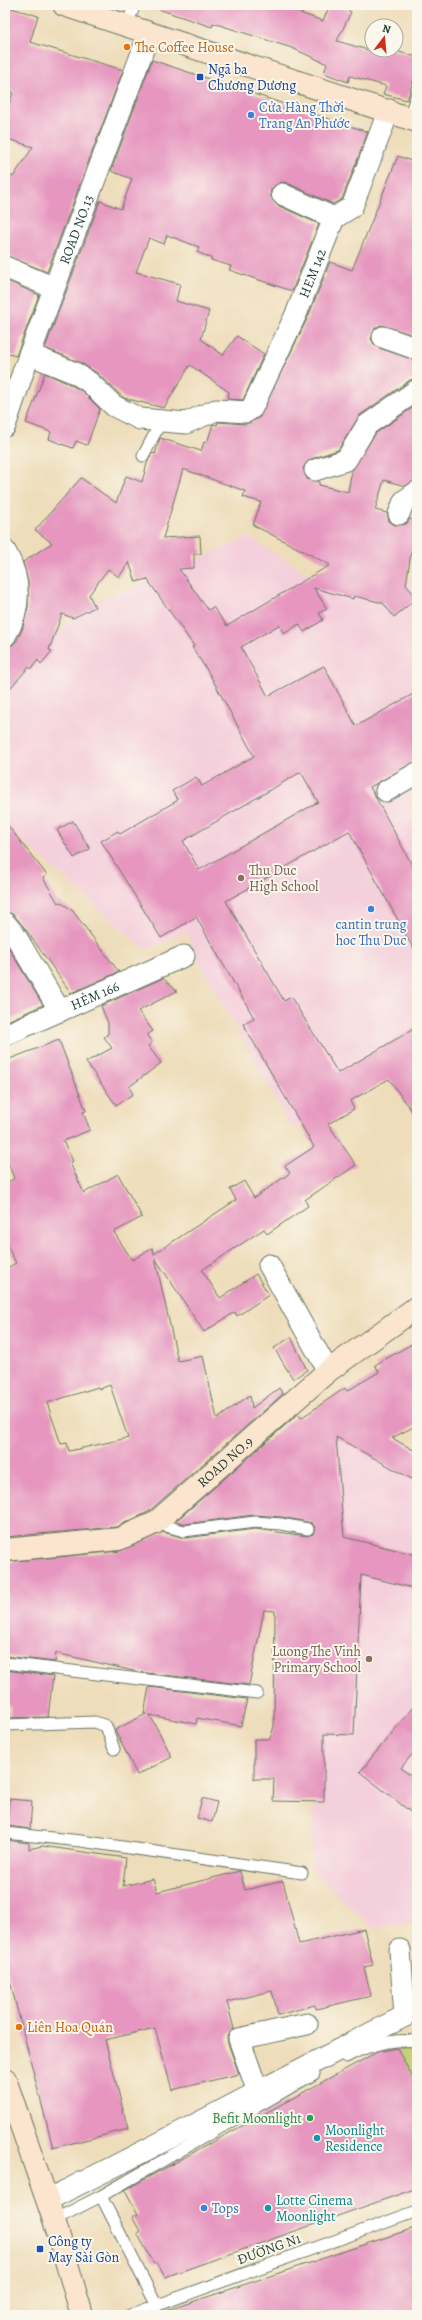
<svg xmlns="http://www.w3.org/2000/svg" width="422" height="2320" font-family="Alegreya,serif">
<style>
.built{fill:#f4cfdc}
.green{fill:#c5d274;stroke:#728854}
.building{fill:#e696bf;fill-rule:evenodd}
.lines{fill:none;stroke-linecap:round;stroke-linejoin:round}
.lane-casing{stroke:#677563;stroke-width:13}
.street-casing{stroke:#677563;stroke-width:23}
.secondary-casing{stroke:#677563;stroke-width:24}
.lane{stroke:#fff;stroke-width:11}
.street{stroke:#fff;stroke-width:21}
.secondary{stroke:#fce5cf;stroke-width:22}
.food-dot{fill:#e8710a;stroke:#fbf7ec;stroke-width:1.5}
.transit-dot{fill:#1a4fb4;stroke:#fbf7ec;stroke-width:1.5}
.shop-dot{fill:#3f7fe0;stroke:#fbf7ec;stroke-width:1.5}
.education-dot{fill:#8d6e63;stroke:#fbf7ec;stroke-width:1.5}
.leisure-dot{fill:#2e9e5b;stroke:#fbf7ec;stroke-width:1.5}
.culture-dot{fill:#0f9aa8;stroke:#fbf7ec;stroke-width:1.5}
.labels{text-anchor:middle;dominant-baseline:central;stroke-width:4;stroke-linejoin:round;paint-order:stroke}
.food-label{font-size:14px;fill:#c56008;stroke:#fbf7ec;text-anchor:start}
.transit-label{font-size:14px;fill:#164399;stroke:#fbf7ec;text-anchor:start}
.shop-label{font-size:14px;fill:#366cbe;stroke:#fbf7ec;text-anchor:start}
.street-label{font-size:14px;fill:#1f3d34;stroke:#fbf7ec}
.education-label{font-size:14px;fill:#785e54;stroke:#fbf7ec;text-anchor:start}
.leisure-label{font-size:14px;fill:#27864d;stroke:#fbf7ec;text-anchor:end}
.culture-label{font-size:14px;fill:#0d838f;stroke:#fbf7ec;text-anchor:start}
</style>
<rect width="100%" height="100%" fill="#fbf7ec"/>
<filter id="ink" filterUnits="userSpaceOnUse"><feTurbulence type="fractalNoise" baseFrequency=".025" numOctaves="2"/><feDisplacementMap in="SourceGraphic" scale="8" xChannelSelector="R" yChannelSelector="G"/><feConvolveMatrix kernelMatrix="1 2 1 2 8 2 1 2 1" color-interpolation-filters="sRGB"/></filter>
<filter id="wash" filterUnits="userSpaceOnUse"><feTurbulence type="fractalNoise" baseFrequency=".012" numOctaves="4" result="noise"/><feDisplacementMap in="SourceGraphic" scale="16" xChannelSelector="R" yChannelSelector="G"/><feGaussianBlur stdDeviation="0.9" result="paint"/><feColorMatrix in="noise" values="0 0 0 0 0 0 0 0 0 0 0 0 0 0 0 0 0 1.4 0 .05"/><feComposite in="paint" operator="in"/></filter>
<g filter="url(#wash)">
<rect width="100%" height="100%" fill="#eeddba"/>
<path class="built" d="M248,537L324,584L383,605L417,575V1055L292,1128L192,948L186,931L146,950L5,825V687L84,606L158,578Z
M356,1416L417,1448V1923L372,1927L311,1869L332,1423Z"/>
<path class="green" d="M397,2049H417V2085Z"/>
<g id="blocks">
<path class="building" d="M155,5H277L323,21L330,5H336L351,12L337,41L368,50H392L417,57V69L407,100L383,94L386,86L350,76L348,82L324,73L327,64L292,48L213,23L212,27L155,8Z
M5,6L38,16L30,42L123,70L47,272L5,255V172L13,177L33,147L5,138V117L13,92L5,89Z
M152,60L368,132L342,199L333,204L287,183L281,182L271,189L270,195L277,205L319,224L292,291L229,270L231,266L211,260V258L197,252L199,247L167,235L164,244L149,238L136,272L180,284L176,301L209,311L201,339L223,355L237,336L264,354L243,400L227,399L229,392L190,365L164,408L124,398L97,373L81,363L45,348L100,201L121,209L132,179L111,171Z
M398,156L417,163V336L381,325L375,328L371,339L374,344L379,348L417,361V378L410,380L360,415L338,450L311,459L303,468L307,479L319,481V485L348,492L352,470L376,433L417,405V480L405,486L384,480L375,510L387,513L389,521L395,525L406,524L410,519L417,520V555L411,553L406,585L417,598L394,617L383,603L354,596L353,599L314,588L327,609L319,613L323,620L304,632L299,624L284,634L279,625L241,647L268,696L324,666L356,726L417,692V761L370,787L417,874V955L349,831L226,901L284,1001L291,997L338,1073L417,1027V1119L389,1079L350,1101L354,1109L328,1124L356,1165L305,1200L308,1206L267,1234L264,1229L202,1270L220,1298L256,1274L269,1295L237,1316L235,1312L204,1332L155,1258L178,1361L203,1356L217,1419L250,1395L252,1408L279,1388L283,1394L148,1512L116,1527L5,1537V1269L16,1263L5,1241V1183L14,1179L5,1154V1071L10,1069L7,1060L59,1040L86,1111L83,1112L90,1130L63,1141L73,1161L70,1163L84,1193L118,1174L142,1217L114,1232L132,1260L153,1248L154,1254L236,1200L230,1189L244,1181L254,1198L290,1173L285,1166L314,1147L243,1024L254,1018L196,917L161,938L101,841L118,831L120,834L178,800L172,791L196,777L202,786L254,756L210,675L192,647L194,646L147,579L136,582L129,562L119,577L108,569L89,595L95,607L73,618L62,614L49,650L52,651L41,664L38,660L31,669L29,667L5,694V648L11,646L16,642L22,630L28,607V582L23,562L52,543L35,530L81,478L116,503L126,476L142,482L148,460L152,453L155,454L160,438L201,451L204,442L207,443L213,424L217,425L218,422L246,424L259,418L308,317L330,262L352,270ZM183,469L245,491L243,497L261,502L253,525L330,565L227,626L213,607L208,610L179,569L194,568V554H201L200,536L163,538ZM301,772L318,802L199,870L183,841ZM110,1385L128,1438L69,1451L67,1443L61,1444L47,1403L98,1387L99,1389Z
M5,280L39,295L16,356L5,353Z
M45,373L69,384L82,391L100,409L87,445L76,441L73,448L61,444L49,439L51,432L26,423Z
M73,821L90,849L74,858L57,830Z
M5,822L47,875L43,878L58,903L60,902L72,910L119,972L71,993L24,927L14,915L5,911Z
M5,942L43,1005L5,1022Z
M163,978L177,991L138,1011L153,1031L147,1035L152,1043L148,1046L161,1063L129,1087L133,1094L116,1105L86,1062L112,1048L104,1037L108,1034V1023L101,1006Z
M291,1337L307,1370L293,1379L274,1348Z
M417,1341V1425L392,1438L417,1452V1482L336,1437L344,1537L417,1555V1589L361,1575L354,1735L324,1734V1802L273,1801L274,1779H254V1739H270L274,1726L275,1611L264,1610L249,1685L138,1672L56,1653L55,1662L5,1656V1562L120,1551L163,1532L185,1538L255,1529L307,1536L313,1534L315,1527L312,1523L282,1517L254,1515L185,1524L176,1521L298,1414L301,1418L345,1388L347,1391L379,1372L375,1365Z
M5,1670L53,1676L48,1717L9,1718L11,1706H5Z
M149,1687L247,1699L241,1726L197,1718L196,1724L150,1715L172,1757L137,1775L115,1730L146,1714H144Z
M417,1702V1748L401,1768L417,1781V1817L360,1772Z
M202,1798L217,1802L212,1822L197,1818Z
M9,1799L32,1801L30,1829L7,1826Z
M5,1840L29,1843V1849L42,1846L126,1858L123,1886L153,1879L157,1892L240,1871L245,1890L283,1881L299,1944L364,1929L373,1965L364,1967L371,1996L316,2009L315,2005L278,2015L272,1991L227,2002L234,2029L227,2036L228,2043L239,2074L172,2090L155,2028L105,2040L128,2129L53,2148L5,1962Z
M397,2048L417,2085V2188L165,2277L157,2263L154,2264L137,2233L140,2231L132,2217L138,2214L125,2190L377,2052Z
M417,2227V2315H162V2312Z"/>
</g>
</g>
<g filter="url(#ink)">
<use href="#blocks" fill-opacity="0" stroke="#677563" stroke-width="1"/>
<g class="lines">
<g class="lane-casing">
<path id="lane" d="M126,26L135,5
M409,118L417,94
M143,456L161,422
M155,1523L184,1531L255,1522L281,1524L308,1529
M5,1663L257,1693
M5,1725L95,1722L106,1726L114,1749
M5,1833L81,1841L302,1873
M346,2057C368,2045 393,2039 417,2041
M101,2196L157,2306
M54,2220L101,2196L314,2074
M130,2315L417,2211"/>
</g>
<g class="street-casing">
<g id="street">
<path d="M282,194L334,218"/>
<path d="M5,267L54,288"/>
<path d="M383,337L417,349"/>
<path id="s1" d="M29,354L75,373L89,382L114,406L140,419L186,423L216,410L246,412L252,408L297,312L334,218L352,207L389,110"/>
<path id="s2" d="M5,426L23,372L149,34"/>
<path d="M315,470L346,460L367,425L417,390"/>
<path d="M399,514L404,501L417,492"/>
<path d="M5,551C21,579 22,608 5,636"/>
<path d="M386,791L417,773"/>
<path d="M5,923L15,935L60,1011"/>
<path id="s3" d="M5,1035L184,956"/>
<path d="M269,1265L328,1371"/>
<path d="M258,2092L239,2039L307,2024"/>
<path d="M47,2200C168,2141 285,2076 405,2016L400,1950"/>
</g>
</g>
<g class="secondary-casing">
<g id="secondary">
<path d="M64,5L417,121"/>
<path id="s4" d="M5,1550L119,1539L155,1523L328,1371L417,1307"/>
<path d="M5,2079L54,2220L82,2315"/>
</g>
</g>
<use href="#lane" class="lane"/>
<use href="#street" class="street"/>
<use href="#secondary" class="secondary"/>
</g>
</g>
<g class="food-dot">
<circle cx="127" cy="47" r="4"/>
<circle cx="19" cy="2027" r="4"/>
</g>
<g class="transit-dot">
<rect x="196" y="73" width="8" height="8" rx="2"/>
<rect x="36" y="2245" width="8" height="8" rx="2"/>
</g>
<g class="shop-dot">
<circle cx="251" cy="115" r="4"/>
<circle cx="371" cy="909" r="4"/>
<circle cx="204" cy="2208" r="4"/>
</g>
<g class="education-dot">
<circle cx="241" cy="878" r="4"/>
<circle cx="369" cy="1659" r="4"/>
</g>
<circle class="leisure-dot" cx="310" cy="2118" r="4"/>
<g class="culture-dot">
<circle cx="317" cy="2138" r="4"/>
<circle cx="268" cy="2208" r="4"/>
</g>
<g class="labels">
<g class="food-label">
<text x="135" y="47">The Coffee House</text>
<text x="27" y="2027">Liên Hoa Quán</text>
</g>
<g class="transit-label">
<text x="208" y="69">Ngã ba<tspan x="208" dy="16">Chương Dương</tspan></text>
<text x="48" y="2241">Công ty<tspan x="48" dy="16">May Sài Gòn</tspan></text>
</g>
<g class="shop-label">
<text x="259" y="107">Cửa Hàng Thời<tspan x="259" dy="16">Trang An Phước</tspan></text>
<text x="371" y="924" text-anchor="middle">cantin trung<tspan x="371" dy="16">hoc Thu Duc</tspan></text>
<text x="212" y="2208">Tops</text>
</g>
<g class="street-label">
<text stroke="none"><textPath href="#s2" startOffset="209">ROAD NO.13</textPath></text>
<text stroke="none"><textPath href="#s1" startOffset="394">HEM 142</textPath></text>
<text stroke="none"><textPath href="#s3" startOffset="98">HẺM 166</textPath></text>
<text stroke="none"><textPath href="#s4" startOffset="247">ROAD NO.9</textPath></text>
<text transform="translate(269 2249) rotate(-20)">ĐƯỜNG N1</text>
</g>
<g class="education-label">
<text x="249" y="870">Thu Duc<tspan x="249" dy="16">High School</tspan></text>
<text x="361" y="1651" text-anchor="end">Luong The Vinh<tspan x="361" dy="16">Primary School</tspan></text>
</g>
<g class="leisure-label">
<text x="302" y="2118">Befit Moonlight</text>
</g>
<g class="culture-label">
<text x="325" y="2130">Moonlight<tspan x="325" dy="16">Residence</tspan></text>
<text x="276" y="2200">Lotte Cinema<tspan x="276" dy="16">Moonlight</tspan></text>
</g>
</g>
<rect width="422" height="2320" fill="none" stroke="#fbf7ec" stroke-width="20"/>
<g transform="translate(384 38) rotate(16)"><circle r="19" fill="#fbf7ec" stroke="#a3ada2"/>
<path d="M0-3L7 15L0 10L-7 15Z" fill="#c8321e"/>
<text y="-6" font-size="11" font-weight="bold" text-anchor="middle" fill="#1f3d34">N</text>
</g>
</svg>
